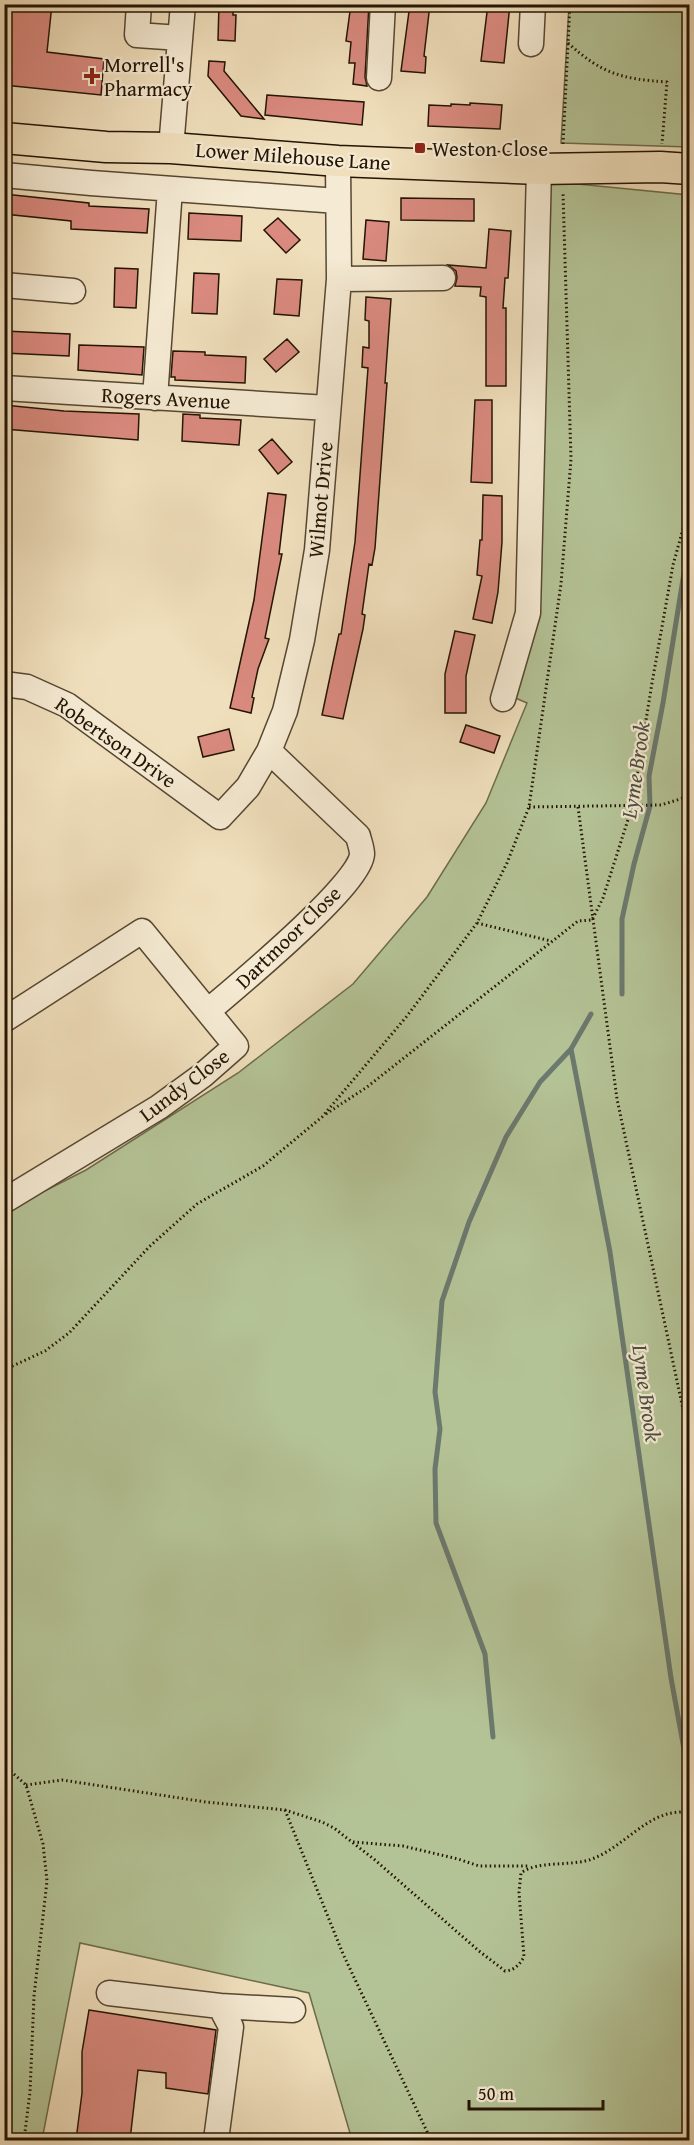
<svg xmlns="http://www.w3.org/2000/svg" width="694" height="2145" font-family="'Gentium Book Plus',serif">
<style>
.green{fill:#b4c396;stroke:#6c6c4c;stroke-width:1.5}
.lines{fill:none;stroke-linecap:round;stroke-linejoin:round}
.stream{stroke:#6b796e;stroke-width:5}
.building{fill:#da8a7f;stroke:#231403;stroke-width:1.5}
.minor-casing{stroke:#564731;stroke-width:27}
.major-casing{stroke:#231403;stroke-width:33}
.path{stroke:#231403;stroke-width:3;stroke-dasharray:1.5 3;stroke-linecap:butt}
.minor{stroke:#f5ead3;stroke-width:24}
.major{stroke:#f0dfbc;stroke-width:30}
.poi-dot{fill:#8f2418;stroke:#f5ead3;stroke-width:2}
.labels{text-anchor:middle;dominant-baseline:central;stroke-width:4.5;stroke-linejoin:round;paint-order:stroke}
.poi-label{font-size:21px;fill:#231403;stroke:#f5ead3;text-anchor:start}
.street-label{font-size:21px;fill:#231403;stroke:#f5ead3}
.water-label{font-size:22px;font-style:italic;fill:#4d4f41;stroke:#f5ead3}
</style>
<rect width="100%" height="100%" fill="#f0dfbc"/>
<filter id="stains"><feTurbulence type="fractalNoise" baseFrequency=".00333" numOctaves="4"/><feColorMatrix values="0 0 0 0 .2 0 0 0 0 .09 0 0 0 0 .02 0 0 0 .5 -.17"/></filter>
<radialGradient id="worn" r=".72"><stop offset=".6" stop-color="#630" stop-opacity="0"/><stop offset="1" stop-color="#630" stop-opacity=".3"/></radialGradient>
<path class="green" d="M569,5H689V147L561,143Z
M547,181L689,195V2140H352L309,1993L80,1943L42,2140H5V1211L86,1170L238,1073L353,984L427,897L486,803L527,703L513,697Z"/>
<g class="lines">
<path class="stream" d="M622,994V919L634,864L650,806L649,776L663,703L684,573L690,551
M591,1014L571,1049L610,1252L671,1678L690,1782
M493,1737L485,1654L436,1523L435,1469L440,1429L435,1392L442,1301L469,1222L506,1137L540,1082L571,1049"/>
</g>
<path class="building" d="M4,4H52L47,52L104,59L101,95L4,85Z
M219,4H233V15H236L235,41L218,40Z
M351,4H369L365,77L367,86L353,84L355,63H349L351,42L346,41Z
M410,4H430L424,56L426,57L425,73L401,71Z
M488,4H510L504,63L481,61Z
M209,61L225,62L224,71L264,119L241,116L208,76Z
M267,95L364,102L362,125L265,115Z
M470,103L502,105L500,129L428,126L429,105L451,106V104L470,105Z
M4,194L89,203V206L149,209L147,233L71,229V221L4,214Z
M401,198L474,199V221L401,220Z
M189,213L242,216L241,241L188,239Z
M278,218L300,240L286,253L264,230Z
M366,220L389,222L386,261L363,259Z
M489,229L511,231L508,278H505L503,308H506V386H486V297L480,296L481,287L455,286L457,278L456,271L448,265L486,268Z
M115,268L138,269L136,308L114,307Z
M194,273L219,274L217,314L192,313Z
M277,279L302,280L299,316L274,314Z
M366,297L391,299L385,383H387L375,548L372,565L369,564L362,614L365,615L363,629L343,719L322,715L339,634H341L355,542L368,368L362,367L363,347L369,348V321L365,320Z
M4,331L70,334L69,356L4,353Z
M287,339L299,352L276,372L264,359Z
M79,345L144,347L142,375L78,370Z
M173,351L205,352V355L246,357L245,383L175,380V377H171Z
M475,400H492V483L471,482Z
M4,405L64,411L139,414L138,440L4,429Z
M183,414L200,415V418L241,420L239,445L182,441Z
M272,439L292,462L278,474L259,450Z
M268,493L286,495L279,554H282L265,638L269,639L258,669L252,697L254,698L251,713L230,708L254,600Z
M483,495L502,496V542L498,592L492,623L473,619L482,576L477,575L480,540H482Z
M455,631L475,635L466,676V713H445V674Z
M466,725L500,736L494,753L460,742Z
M229,729L234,750L203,757L198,737Z
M89,2010L216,2030L208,2094L166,2088V2073L138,2070L130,2140H76L82,2093V2052Z"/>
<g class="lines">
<g class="minor-casing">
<path id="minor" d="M139,4L137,35L180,38
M531,44L533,4
M379,78L383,4
M171,148L183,4
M4,175L91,183L338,201
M339,279L443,278
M4,285L73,291
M4,388L328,408
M155,398L170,189
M4,684L27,687L67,705L220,817L248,787L269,751L285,711L302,640L317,550L339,279L338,161
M503,699L528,613L539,169
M208,1011C235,988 361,884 362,854C362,848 359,841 358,836L269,751
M4,1020L142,931L236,1046L203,1075L159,1107L4,1201
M109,1993L220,2006L231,2027L216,2140
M220,2006L293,2010"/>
</g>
<g class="major-casing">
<path id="major" d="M4,138L106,147L171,148L338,161L539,169L660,167L690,169"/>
</g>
<path class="path" d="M568,43C602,74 622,79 667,82L662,144
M563,144L570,4
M529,807L661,805L690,796
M578,807L617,1099L690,1442
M477,923L551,941
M326,1114L367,1087L578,921L592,920L603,898L632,807L652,683L673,565L686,518L690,487
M4,1370L45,1351L69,1333L149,1247L197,1204L263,1166L322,1117L407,1016L477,923L507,863L529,807L561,584L571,459L563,193
M4,1765L26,1785L43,1844L47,1881L34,1996L30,2092L24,2140
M26,1785L62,1780L206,1802L285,1810L322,1822L334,1828L375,1860L479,1951L505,1971C515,1970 519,1965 524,1957L519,1892L521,1873C538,1860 570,1867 592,1859C619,1849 640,1822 667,1814C674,1812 682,1812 690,1811
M285,1810L343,1954L431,2140
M353,1842L403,1846L458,1859L479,1866H529"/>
<use href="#minor" class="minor"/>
<use href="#major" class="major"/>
</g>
<g class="poi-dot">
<path d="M89 67h6v6h6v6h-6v6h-6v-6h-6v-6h6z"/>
<rect x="414" y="142" width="12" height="12" rx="3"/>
</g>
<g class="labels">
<g class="poi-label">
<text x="104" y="64">Morrell's<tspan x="104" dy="24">Pharmacy</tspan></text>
<text x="432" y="148">Weston Close</text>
</g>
<g class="street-label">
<text transform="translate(293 156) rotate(4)">Lower Milehouse Lane</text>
<text transform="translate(166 398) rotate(3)">Rogers Avenue</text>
<text transform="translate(320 500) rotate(-85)">Wilmot Drive</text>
<text transform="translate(116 742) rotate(35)">Robertson Drive</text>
<text transform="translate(288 937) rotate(-44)">Dartmoor Close</text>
<text transform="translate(184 1085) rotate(-37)">Lundy Close</text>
</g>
<g class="water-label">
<text transform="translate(635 770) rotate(-82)">Lyme Brook</text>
<text transform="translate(647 1393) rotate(82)">Lyme Brook</text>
</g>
</g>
<rect width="694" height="2145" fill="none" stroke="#f0dfbc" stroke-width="24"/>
<rect x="6" y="6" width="682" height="2133" fill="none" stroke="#231403" stroke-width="3"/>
<rect x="12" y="12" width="670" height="2121" fill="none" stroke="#231403" stroke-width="1.5"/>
<path d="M469 2100v9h134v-9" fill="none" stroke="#231403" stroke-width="3"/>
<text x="478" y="2100" font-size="18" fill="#231403" stroke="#f5ead3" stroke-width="4.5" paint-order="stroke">50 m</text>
<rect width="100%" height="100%" filter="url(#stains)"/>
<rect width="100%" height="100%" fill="url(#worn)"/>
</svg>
